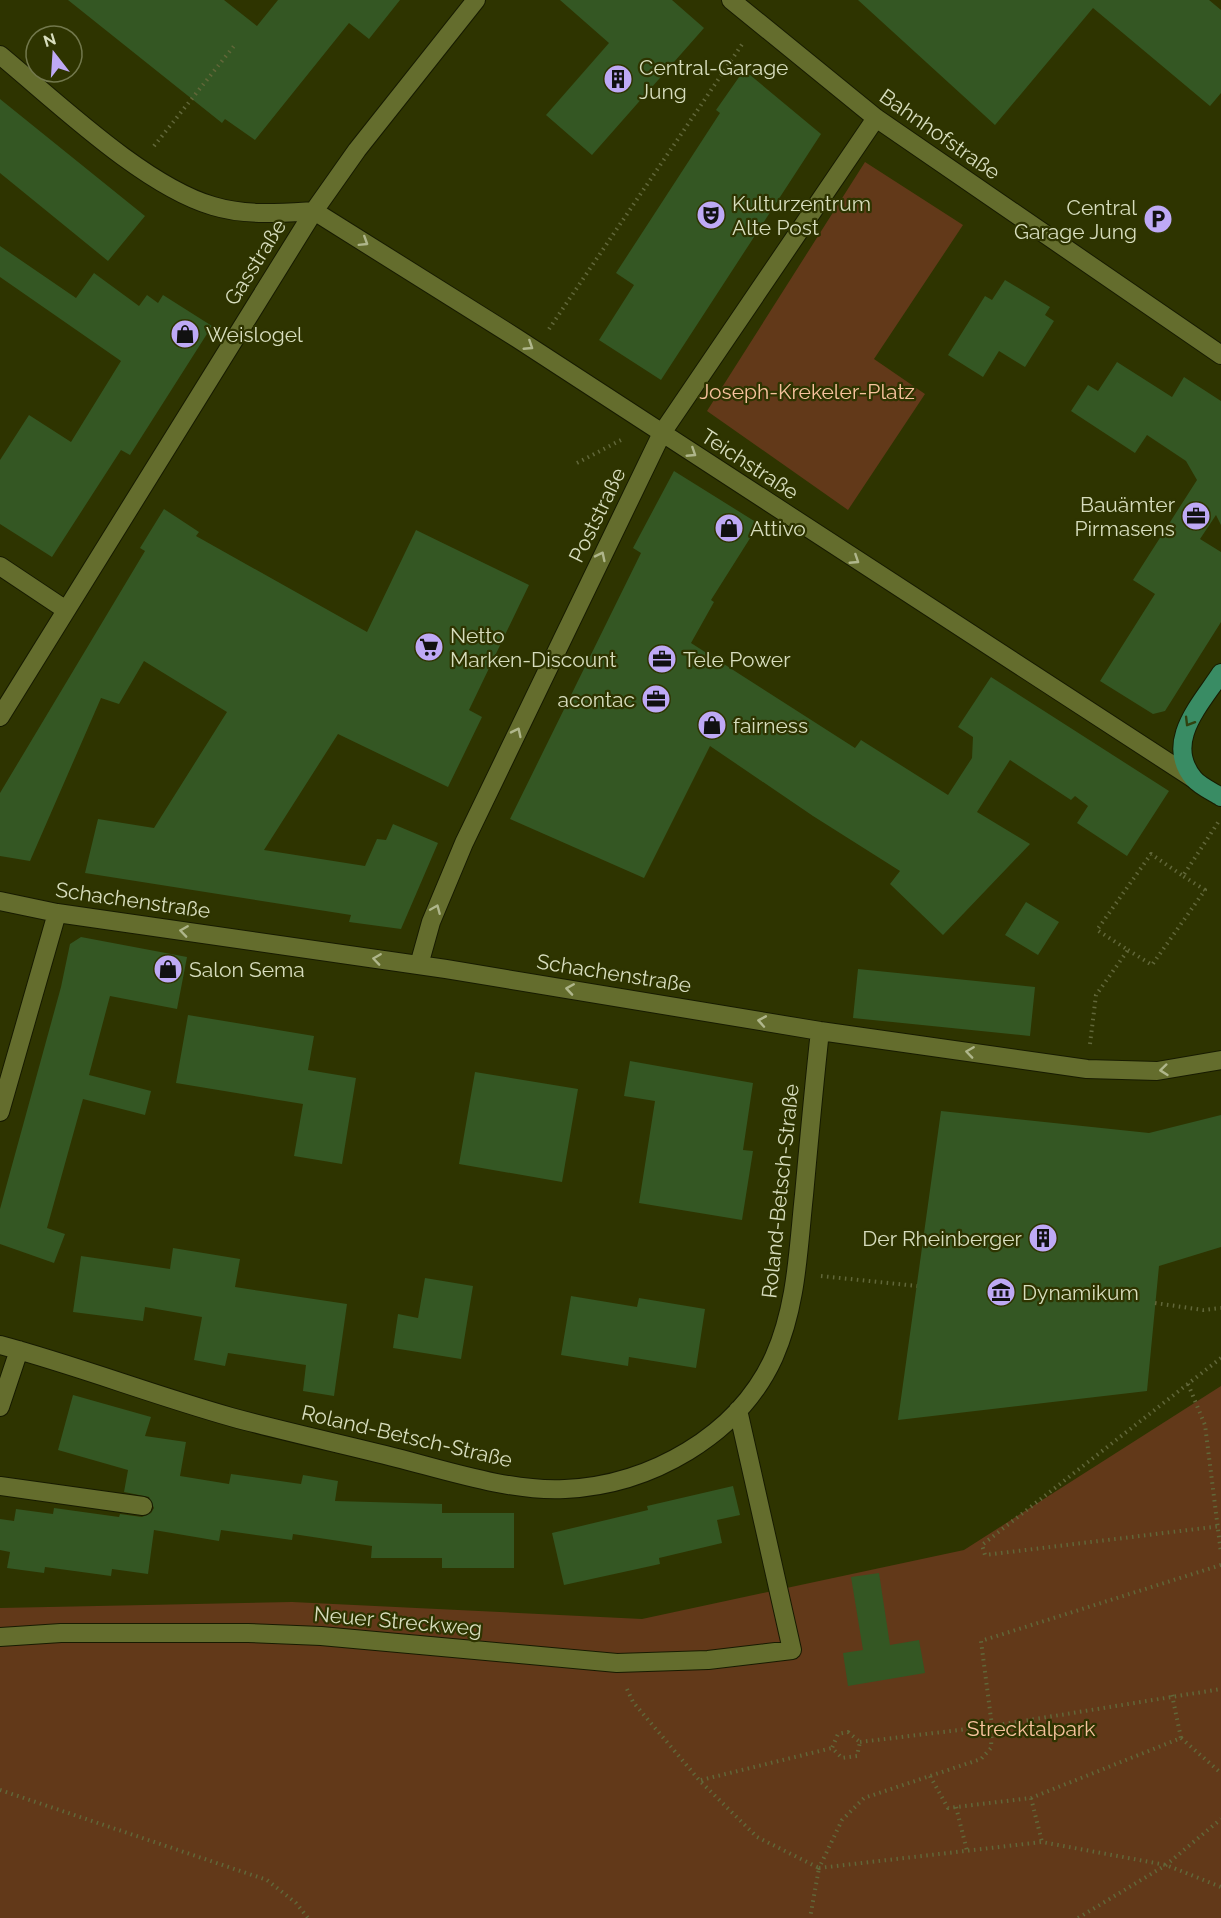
<svg xmlns="http://www.w3.org/2000/svg" width="1221" height="1918" font-family="Raleway,sans-serif">
<style>
.green{fill:#623919}
.building{fill:#345723}
.lines{fill:none;stroke-linecap:round;stroke-linejoin:round}
.minor-casing{stroke:#171b00;stroke-width:20}
.major-casing{stroke:#171b00;stroke-width:20}
.path{stroke:#616739;stroke-width:4;stroke-dasharray:1.5 4.5;stroke-linecap:butt}
.minor{stroke:#646d2d;stroke-width:18}
.major{stroke:#398c64;stroke-width:18}
.oneway{stroke:#afb68b}
.oneway2{stroke:#30410f}
.labels{text-anchor:middle;dominant-baseline:central;stroke-width:4.5;stroke-linejoin:round;paint-order:stroke}
.poi-label{font-size:21px;fill:#d7ddbd;stroke:#2e3400;text-anchor:start}
.street-label{font-size:21px;fill:#d7ddbd;stroke:#2e3400}
.park-label{font-size:21px;fill:#f7c29d;stroke:#2e3400}
</style>
<rect width="100%" height="100%" fill="#2e3400"/>
<path class="green" d="M865,162L963,225L874,359L925,394L848,510L707,411Z
M1221,1386V1918H0V1608L292,1602L642,1619L964,1550Z"/>
<path class="building" d="M68,0H224L257,26L278,0H400L369,39L349,23L255,140L225,119L222,123Z
M560,0H672L704,28L592,155L546,115L609,43Z
M858,0H1209L1221,10V93L1210,106L1093,8L995,125Z
M744,70L821,134L661,380L599,340L634,285L616,273L720,113L716,110Z
M0,99L145,216L108,261L0,173Z
M0,246L76,298L94,273L139,306L147,295L158,303L163,295L212,326L130,455L121,450L52,557L0,524V460L29,415L71,442L121,361L0,277Z
M1005,280L1050,307L1045,315L1054,321L1025,367L999,351L983,377L948,355L985,296L992,300Z
M1117,362L1172,397L1184,377L1221,401V525L1216,515L1200,539L1221,552V622L1165,711L1153,714L1100,681L1155,594L1133,580L1197,480L1186,461L1147,435L1135,453L1071,411L1088,385L1098,391Z
M674,471L759,524L711,600L714,602L691,643L855,748L861,740L948,795L972,758L973,737L958,727L991,677L1169,791L1127,856L1077,823L1088,806L1075,796L1071,800L1010,760L977,812L1030,844L943,935L890,884L900,871L813,816L710,746L644,878L510,819L641,553L633,548Z
M164,509L199,532L196,536L367,632L416,530L529,585L469,710L482,717L448,787L338,734L264,850L365,866L377,839L386,840L393,824L438,843L401,929L349,922L351,915L85,873L98,819L154,828L227,712L144,661L119,704L101,698L30,861L0,856V793L145,551L140,548Z
M1026,902L1059,922L1038,955L1005,935Z
M81,937L187,957L177,1009L110,996L89,1075L151,1091L145,1115L83,1099L47,1228L65,1234L54,1263L0,1244V1209L61,987L70,944Z
M858,969L1035,987L1030,1036L853,1018Z
M188,1015L314,1036L308,1070L356,1078L342,1164L294,1156L303,1104L176,1083Z
M630,1061L753,1083L743,1150L753,1151L742,1220L639,1203L655,1101L624,1096Z
M475,1072L578,1089L562,1182L459,1164Z
M941,1111L1149,1133L1221,1115V1247L1159,1266L1147,1391L898,1420Z
M173,1248L240,1259L235,1287L347,1304L334,1396L303,1391L306,1365L228,1353L225,1366L194,1360L202,1317L145,1307L143,1321L73,1312L81,1256L170,1269Z
M425,1278L473,1286L461,1359L393,1348L398,1314L418,1318Z
M571,1296L637,1307L639,1298L705,1309L696,1368L629,1357L628,1366L561,1355Z
M73,1395L151,1417L145,1436L186,1442L180,1476L229,1484L231,1474L301,1484L303,1475L338,1481L335,1501L442,1504V1513H514V1568H442V1558H371L372,1546L293,1534L292,1540L221,1530L219,1541L154,1530L148,1574L112,1569L111,1576L45,1567L44,1573L7,1568L10,1552L0,1550V1519L14,1521L16,1509L53,1514L54,1508L119,1517L120,1514L142,1517L151,1513L154,1508L149,1497L124,1492L128,1470L58,1450Z
M733,1486L740,1515L717,1520L722,1543L659,1558L660,1564L564,1585L552,1533L648,1510L647,1506Z
M879,1573L890,1645L919,1640L925,1673L848,1686L843,1653L863,1650L851,1577Z"/>
<g class="lines">
<g class="minor-casing">
<path id="minor" d="M731,0L876,118L1221,355
M0,55C57,102 144,186 213,206C246,216 280,213 314,211
M314,211L518,339L1194,779
M0,566L66,610
M0,717L314,211L357,150L476,0
M0,901L57,913L446,969L820,1031L1087,1069L1157,1071L1221,1060
M419,965L431,922L464,843L662,433L876,118
M0,1112L57,913
M0,1345C78,1366 153,1395 231,1417C286,1432 342,1444 397,1458C448,1471 512,1492 565,1489C650,1485 738,1436 774,1357C797,1305 798,1250 804,1195C809,1140 814,1085 820,1031
M0,1407L19,1350
M0,1486L143,1506
M0,1637L61,1633H248L321,1636L617,1663L708,1660L792,1650L738,1410"/>
</g>
<g class="major-casing">
<path id="major" d="M1221,673C1201,704 1163,742 1194,779C1200,786 1213,792 1221,797"/>
</g>
<path class="path" d="M154,146L234,46
M549,329L743,43
M577,463L623,439
M1128,950L1152,965L1205,890L1183,876
M1090,1044L1096,995L1128,950L1097,930L1151,854L1183,876L1219,821
M821,1276L917,1286
M1155,1303L1203,1310L1221,1308
M1221,1358L982,1545L985,1555L1221,1526
M1188,1384L1205,1425L1221,1553
M1221,1565L981,1641L992,1726L991,1748L981,1759L864,1798L842,1820L819,1868L1042,1842L1166,1865L1221,1887
M627,1689L633,1702L700,1781L757,1837L819,1868L810,1918
M1172,1695L1181,1738
M848,1732L860,1742L857,1756L842,1758L832,1748L838,1734Z
M860,1742L992,1726L1221,1689
M930,1776L948,1808L1031,1798L1181,1738L1221,1773
M701,1780L832,1748
M0,1790L267,1880L296,1903L308,1918
M1031,1798L1042,1842
M956,1807L967,1851
M1078,1918L1166,1865L1221,1819"/>
<use href="#minor" class="minor"/>
<use href="#major" class="major"/>
</g>
<defs><path id="oneway-chevron" d="M-2-3.5L2.5 0L-2 3.5" fill="none" stroke-width="1.6" stroke-linecap="round" stroke-linejoin="round" transform="scale(1.5)"/></defs>
<g class="oneway">
<use href="#oneway-chevron" transform="translate(364 242) rotate(32)"/>
<use href="#oneway-chevron" transform="translate(529 346) rotate(33)"/>
<use href="#oneway-chevron" transform="translate(692 453) rotate(33)"/>
<use href="#oneway-chevron" transform="translate(601 556) rotate(-64)"/>
<use href="#oneway-chevron" transform="translate(855 560) rotate(33)"/>
<use href="#oneway-chevron" transform="translate(517 732) rotate(-64)"/>
<use href="#oneway-chevron" transform="translate(436 909) rotate(-67)"/>
<use href="#oneway-chevron" transform="translate(184 931) rotate(-172)"/>
<use href="#oneway-chevron" transform="translate(377 959) rotate(-172)"/>
<use href="#oneway-chevron" transform="translate(570 989) rotate(-171)"/>
<use href="#oneway-chevron" transform="translate(762 1021) rotate(-170)"/>
<use href="#oneway-chevron" transform="translate(970 1052) rotate(-172)"/>
<use href="#oneway-chevron" transform="translate(1164 1070) rotate(174)"/>
</g>
<use class="oneway2" href="#oneway-chevron" transform="translate(1189 722) rotate(121)"/>
<defs>
<g id="building-disc" transform="scale(1.5)"><circle r="9.5" fill="#bea9f5" stroke="#2e3400"/><path d="M-4-6H4V6H1V3H-1V6H-4ZM-2.5-4.3h1.7v1.8h-1.7ZM.8-4.3h1.7v1.8H.8ZM-2.5-1h1.7V.8h-1.7ZM.8-1h1.7V.8H.8Z" fill="#111"/></g>
<g id="theatre-disc" transform="scale(1.5)"><circle r="9.5" fill="#bea9f5" stroke="#2e3400"/><path d="M-5-5.5Q0-4 5-5.5V0Q5 5 0 6Q-5 5-5 0ZM-3.3-2.5H-1v1.5H-3.3ZM1-2.5H3.3v1.5H1ZM-2.8 1Q0 5.5 2.8 1Z" fill="#111"/></g>
<g id="parking-disc" transform="scale(1.5)"><circle r="9.5" fill="#bea9f5" stroke="#2e3400"/><path d="M-3.5-5.5H1a3.5 3.5 0 0 1 0 7H-1V5.5H-3.5ZM-1-3.4V-.6H.8a1.4 1.4 0 0 0 0-2.8Z" fill="#111"/></g>
<g id="shop-disc" transform="scale(1.5)"><circle r="9.5" fill="#bea9f5" stroke="#2e3400"/><path d="M-5-2.5h2.3a2.7 3.5 0 0 1 5.4 0H5L5.5 6h-11ZM-1.5-2.5h3a1.5 2.3 0 0 0-3 0Z" fill="#111"/></g>
<g id="office-disc" transform="scale(1.5)"><circle r="9.5" fill="#bea9f5" stroke="#2e3400"/><path d="M-6-3h4V-5.5h4V-3h4V5H-6ZM-1-4.5V-3h2v-1.5ZM-6 0V1H6V0Z" fill="#111"/></g>
<g id="supermarket-disc" transform="scale(1.5)"><circle r="9.5" fill="#bea9f5" stroke="#2e3400"/><path d="M-6-5.5h2.5l.6 2H6L4.5 2H-2.5L-4.4-4H-6ZM-1.5 3.2a1.3 1.3 0 1 0 .1 0ZM3 3.2a1.3 1.3 0 1 0 .1 0Z" fill="#111"/></g>
<g id="museum-disc" transform="scale(1.5)"><circle r="9.5" fill="#bea9f5" stroke="#2e3400"/><path d="M0-6L6-3V-2H-6V-3ZM-5-1h2V3h-2ZM-1-1h2V3h-2ZM3-1h2V3H3ZM-6 4H6V6H-6Z" fill="#111"/></g>
</defs>
<g fill-rule="evenodd">
<use href="#building-disc" x="618" y="79"/>
<use href="#theatre-disc" x="711" y="215"/>
<use href="#parking-disc" x="1158" y="219"/>
<use href="#shop-disc" x="185" y="334"/>
<use href="#office-disc" x="1196" y="516"/>
<use href="#shop-disc" x="729" y="528"/>
<use href="#supermarket-disc" x="429" y="647"/>
<use href="#office-disc" x="662" y="659"/>
<use href="#office-disc" x="656" y="699"/>
<use href="#shop-disc" x="712" y="725"/>
<use href="#shop-disc" x="168" y="969"/>
<use href="#building-disc" x="1043" y="1238"/>
<use href="#museum-disc" x="1001" y="1292"/>
</g>
<g class="labels">
<g class="poi-label">
<text x="639" y="67">Central-Garage<tspan x="639" dy="24">Jung</tspan></text>
<text x="732" y="203">Kulturzentrum<tspan x="732" dy="24">Alte Post</tspan></text>
<text x="1137" y="207" text-anchor="end">Central<tspan x="1137" dy="24">Garage Jung</tspan></text>
<text x="206" y="334">Weislogel</text>
<text x="1175" y="504" text-anchor="end">Bauämter<tspan x="1175" dy="24">Pirmasens</tspan></text>
<text x="750" y="528">Attivo</text>
<text x="450" y="635">Netto<tspan x="450" dy="24">Marken-Discount</tspan></text>
<text x="683" y="659">Tele Power</text>
<text x="635" y="699" text-anchor="end">acontac</text>
<text x="733" y="725">fairness</text>
<text x="189" y="969">Salon Sema</text>
<text x="1022" y="1238" text-anchor="end">Der Rheinberger</text>
<text x="1022" y="1292">Dynamikum</text>
</g>
<g class="street-label">
<text transform="translate(940 134) rotate(35)">Bahnhofstraße</text>
<text transform="translate(255 262) rotate(-58)">Gasstraße</text>
<text transform="translate(750 464) rotate(33)">Teichstraße</text>
<text transform="translate(597 515) rotate(-64)">Poststraße</text>
<text transform="translate(133 900) rotate(8)">Schachenstraße</text>
<text transform="translate(614 973) rotate(9)">Schachenstraße</text>
<text transform="translate(780 1191) rotate(-84)">Roland-Betsch-Straße</text>
<text transform="translate(407 1436) rotate(13)">Roland-Betsch-Straße</text>
<text transform="translate(398 1621) rotate(5)">Neuer Streckweg</text>
</g>
<g class="park-label">
<text x="807" y="391">Joseph-Krekeler-Platz</text>
<text x="1031" y="1728">Strecktalpark</text>
</g>
</g>
<g transform="translate(54 54) rotate(343)"><circle r="28" fill="#2e3400" stroke="#72784c" stroke-width="1.5"/>
<path d="M0-4.5L10 22L0 15L-10 22Z" fill="#bea9f5"/>
<text y="-9" font-size="16" font-weight="bold" text-anchor="middle" fill="#d7ddbd">N</text>
</g>
</svg>
